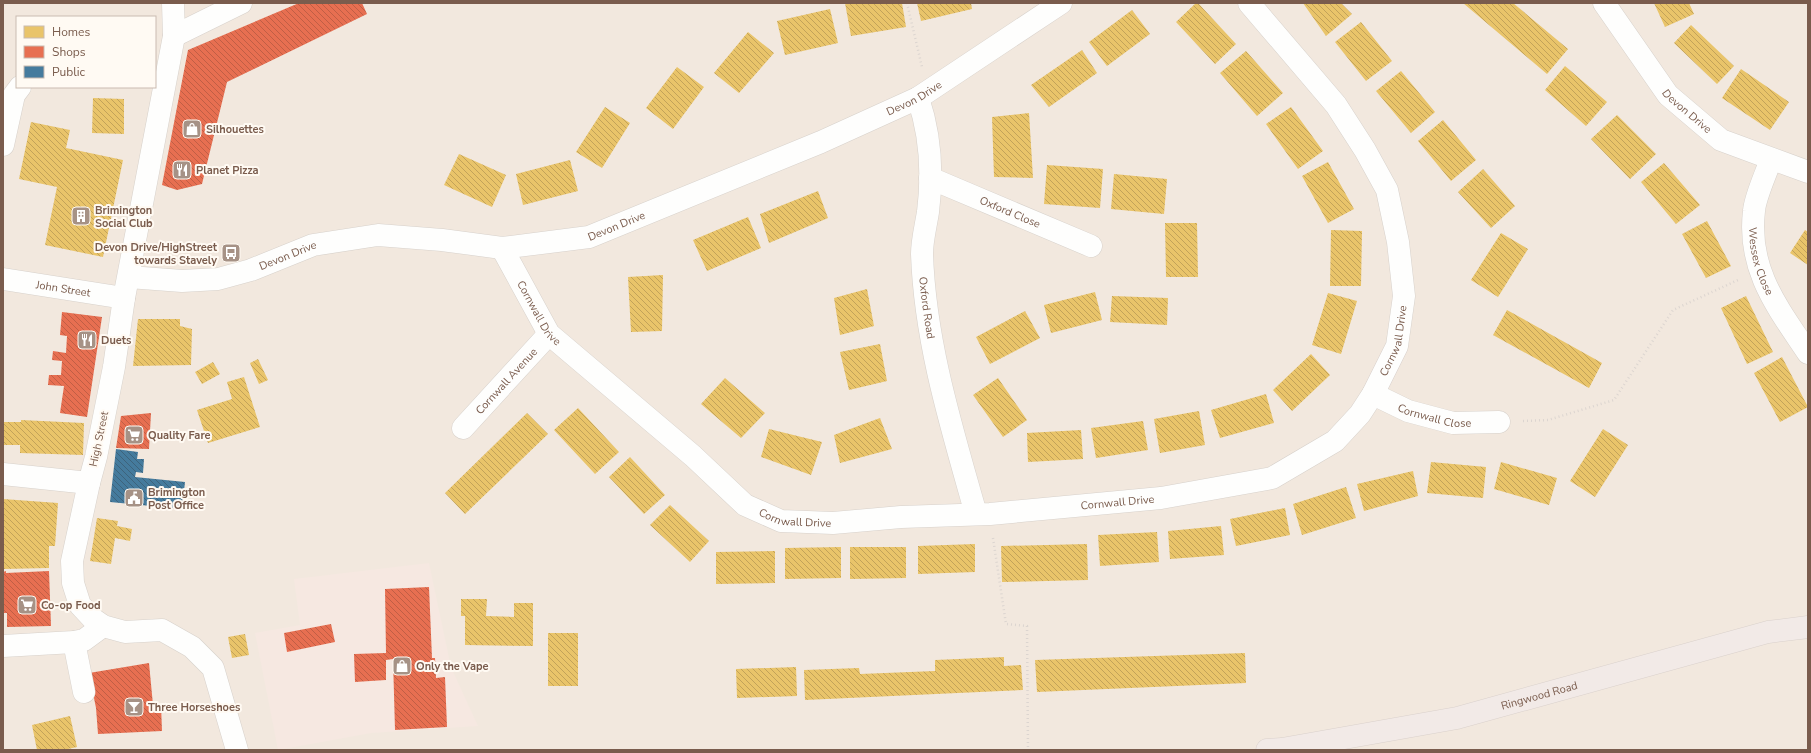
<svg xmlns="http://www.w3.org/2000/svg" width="1811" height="753" font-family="'Nunito Sans',sans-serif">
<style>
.residential{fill:#f2e8de;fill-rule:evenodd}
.commercial{fill:#f6e8e1}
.homes{fill:url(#homes-back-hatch)}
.shops{fill:url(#shops-back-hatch)}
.public{fill:url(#public-back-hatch)}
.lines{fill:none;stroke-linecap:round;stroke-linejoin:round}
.minor-casing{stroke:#d7d1cb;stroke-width:23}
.highway-casing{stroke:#dad1cc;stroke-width:23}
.path{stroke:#dcd5d0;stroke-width:2.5;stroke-dasharray:1 3;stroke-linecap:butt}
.minor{stroke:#fefefd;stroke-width:22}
.highway{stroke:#f2eae7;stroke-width:22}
.labels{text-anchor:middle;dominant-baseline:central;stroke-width:4;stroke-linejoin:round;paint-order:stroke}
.street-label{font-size:11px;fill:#7a5c4d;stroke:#fffaf3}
.poi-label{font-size:11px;font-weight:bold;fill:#7a5c4d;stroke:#fffaf3;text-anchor:start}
</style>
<defs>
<pattern id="homes-back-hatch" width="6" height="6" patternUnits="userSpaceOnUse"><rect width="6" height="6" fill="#e9c46a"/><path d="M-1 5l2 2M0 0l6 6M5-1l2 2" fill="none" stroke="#c2a259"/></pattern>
<pattern id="shops-back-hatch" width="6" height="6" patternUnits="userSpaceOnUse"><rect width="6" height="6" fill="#e76f51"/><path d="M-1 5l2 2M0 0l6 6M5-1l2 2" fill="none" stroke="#c05e45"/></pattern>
<pattern id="public-back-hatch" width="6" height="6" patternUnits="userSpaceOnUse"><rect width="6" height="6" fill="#457b9d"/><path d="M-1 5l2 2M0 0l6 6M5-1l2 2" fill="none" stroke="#3d637c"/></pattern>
</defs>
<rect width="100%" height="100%" fill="#f9f5f0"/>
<path class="residential" d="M3,3H1808V750H3ZM17,17H155V87H17Z"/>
<path class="commercial" d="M429,563L451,667L478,726L371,733L278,750L255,633L300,625L294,579Z"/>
<path class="homes" d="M845,3H902L906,27L851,36Z
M917,3H971L972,9L921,21Z
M1196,3H1198L1236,44L1215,64L1176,22Z
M1303,3H1341L1352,14L1326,36Z
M1463,3H1513L1568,49L1547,74Z
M1654,3H1689L1694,14L1665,27Z
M830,9L838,43L785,55L777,21Z
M1132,10L1150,34L1107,66L1089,42Z
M1361,22L1392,61L1366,81L1335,42Z
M1691,25L1734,66L1717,84L1674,43Z
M748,32L774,53L739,93L714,73Z
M1082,50L1097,73L1049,107L1031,85Z
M1246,51L1283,93L1257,116L1220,73Z
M1565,66L1607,102L1586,126L1545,90Z
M677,67L704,87L673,129L646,108Z
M1741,69L1789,102L1770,130L1722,98Z
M1401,71L1435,112L1411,133L1376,91Z
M93,98L124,99V134L92,133Z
M605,107L630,123L602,168L576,152Z
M1291,107L1323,151L1298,169L1266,124Z
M1029,113L1033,178L994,177L992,117Z
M1617,115L1656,154L1630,179L1591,139Z
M1443,120L1476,160L1451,181L1418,141Z
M31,122L70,130L66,148L123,160L103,257L45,245L57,187L19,179Z
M459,154L506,175L492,207L444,185Z
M570,160L578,191L523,205L516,174Z
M1328,162L1354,209L1328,223L1302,176Z
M1664,163L1700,205L1676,224L1641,182Z
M1047,165L1103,169L1100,208L1044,204Z
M1483,169L1515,206L1491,228L1458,192Z
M1114,174L1167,179L1164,214L1111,209Z
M818,191L828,218L769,243L760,214Z
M748,217L761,248L707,271L693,240Z
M1707,221L1731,266L1706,278L1682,234Z
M1165,223H1197L1198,277H1166Z
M1331,230L1362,231L1361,286H1330Z
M1805,230L1808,232V265L1790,253Z
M1501,233L1528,249L1498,297L1471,280Z
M663,275L662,331L631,332L628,277Z
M867,289L874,326L840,335L834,298Z
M1095,292L1102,320L1051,333L1044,305Z
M1328,293L1357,301L1341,354L1312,345Z
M1112,296L1168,298L1167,325L1110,322Z
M1746,296L1773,352L1747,364L1721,308Z
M1507,310L1602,363L1589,388L1493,335Z
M1025,311L1040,338L990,364L976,337Z
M138,319H180V326L192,329L191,365L133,366Z
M880,344L887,381L849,390L840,352Z
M1311,354L1330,375L1292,411L1273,390Z
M1782,357L1808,407L1780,422L1754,373Z
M258,359L268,380L259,384L250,363Z
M213,362L220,374L202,384L195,372Z
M244,377L260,427L208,443L197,410L232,399L227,382Z
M725,378L765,413L741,438L701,404Z
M998,378L1027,420L1003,437L973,395Z
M1266,394L1274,423L1220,438L1211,410Z
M578,408L619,452L595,474L554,430Z
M1199,411L1205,445L1160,453L1154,419Z
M527,413L548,434L465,514L445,493Z
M880,418L892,449L840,463L834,435Z
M21,420L84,423L83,455L20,453V445H3V422H21Z
M1143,421L1148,450L1096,458L1091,428Z
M769,429L822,442L811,475L761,457Z
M1603,429L1628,445L1595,497L1570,481Z
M1081,430L1083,459L1028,462L1027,433Z
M630,457L665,495L644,514L609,477Z
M1431,462L1486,467L1483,498L1427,493Z
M1501,462L1557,478L1549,505L1494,489Z
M1413,471L1418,496L1364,511L1357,484Z
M1346,487L1356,518L1302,535L1293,504Z
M3,499L58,503L55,546H49V568L3,569Z
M670,505L709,541L690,562L650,525Z
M1285,508L1290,535L1236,546L1230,519Z
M97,518L118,521L117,526L132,529L130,541L115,538L111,564L90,561Z
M1221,526L1224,555L1170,559L1168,531Z
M1157,532L1159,562L1100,566L1098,535Z
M975,544V572L918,574V546Z
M1087,544L1088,580L1002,582L1001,546Z
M841,547V578L785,579V548Z
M850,547H906V578L850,579Z
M775,551V583L716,584V552Z
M461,599H487L486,616L514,617V603H533V646L465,645V616H461Z
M548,633H578V686H548Z
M245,634L249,655L232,658L228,637Z
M1245,653L1246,683L1037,692L1035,660Z
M1004,657V666L1021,665L1023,690L805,700L804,670L859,668L860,674L935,671V660Z
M796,667L797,696L737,698L736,669Z
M70,716L77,747L64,750H37L32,725Z"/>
<path class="shops" d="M299,3H362L367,14L227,82L202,184L177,190L162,185L188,50Z
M62,312L102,317L87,417L60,413L64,386L48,385L49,375H61L62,361L52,360L53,351L66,353L67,336L60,335Z
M151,413L149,449L116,448L121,416Z
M6,571V573L49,571L51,626L7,627V613H3V572Z
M429,587L432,658H435L436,678L445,677L447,727L395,730L393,659L386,660V680L355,682L354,654L386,653L385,589Z
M331,624L335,642L287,652L284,633Z
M149,663L153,705H161L162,731L98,734L96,708L89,673Z"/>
<path class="public" d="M116,449L138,452L137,459H144L143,473L136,472L135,477L185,482L182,509L110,502Z"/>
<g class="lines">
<g class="minor-casing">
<g id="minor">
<path d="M173,3L174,36L124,298L114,367L96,457L89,483L72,561L73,583L80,605L93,619L103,626L125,632L162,630L192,647L213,668L237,750"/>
<path id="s1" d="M1604,3L1668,95L1721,140L1808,172"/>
<path d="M174,36L241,3"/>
<path id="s2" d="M918,98C931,136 933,172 928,212C926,225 922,240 922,254C925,343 952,429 976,514"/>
<path d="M3,145L14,95L20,87"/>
<path id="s3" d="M1771,159C1766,174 1755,197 1754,211C1747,270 1778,308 1808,353"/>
<path id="s4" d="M930,178L1091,246"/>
<path id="s5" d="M502,248L549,334L693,456L745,505L781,521L833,523L901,517L990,514L1161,498L1272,478L1335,441L1360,414L1373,394L1397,346L1404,296L1398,242L1387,190L1365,150L1336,105L1249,3"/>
<path id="s6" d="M129,277L182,281L218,279L251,270L313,245L378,235L442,240L502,248L589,237L821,142L918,98L1061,3"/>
<path id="s7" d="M3,279L124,298"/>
<path id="s8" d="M1373,394L1408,411L1453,423L1499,422"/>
<path id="s9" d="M463,428L549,334"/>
<path d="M3,474L89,483"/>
<path d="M74,642L84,692"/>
<path d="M3,646L74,642L84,640L103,626"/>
</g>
</g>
<g class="highway-casing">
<g id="highway">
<path id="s10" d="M1267,750L1282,749L1457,718L1768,632L1808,627"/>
</g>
</g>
<path class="path" d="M907,3L922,67
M1523,421L1548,420L1614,400L1673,310L1738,280
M993,538L1006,624L1027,626L1028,750"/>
<use href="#minor" class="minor"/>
<use href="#highway" class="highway"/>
</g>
<defs>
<g id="shop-square" transform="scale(1)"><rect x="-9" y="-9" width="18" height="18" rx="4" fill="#a69286" stroke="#fffaf3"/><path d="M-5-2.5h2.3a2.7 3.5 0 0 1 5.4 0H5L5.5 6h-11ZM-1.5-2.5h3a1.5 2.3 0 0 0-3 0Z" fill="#fff"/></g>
<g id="restaurant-square" transform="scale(1)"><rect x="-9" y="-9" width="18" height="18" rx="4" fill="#a69286" stroke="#fffaf3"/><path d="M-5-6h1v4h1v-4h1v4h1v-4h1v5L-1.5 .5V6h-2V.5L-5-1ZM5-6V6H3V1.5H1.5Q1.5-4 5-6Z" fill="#fff"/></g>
<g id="building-square" transform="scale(1)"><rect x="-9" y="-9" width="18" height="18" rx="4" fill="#a69286" stroke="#fffaf3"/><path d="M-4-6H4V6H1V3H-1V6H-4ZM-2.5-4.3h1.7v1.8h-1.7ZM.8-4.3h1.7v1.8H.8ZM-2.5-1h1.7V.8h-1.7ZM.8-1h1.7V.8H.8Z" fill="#fff"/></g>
<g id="bus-square" transform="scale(1)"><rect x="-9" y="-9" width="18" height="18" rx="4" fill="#a69286" stroke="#fffaf3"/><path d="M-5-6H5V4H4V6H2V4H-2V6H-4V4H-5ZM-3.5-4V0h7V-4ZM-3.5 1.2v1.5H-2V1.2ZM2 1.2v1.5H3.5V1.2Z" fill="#fff"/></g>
<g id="supermarket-square" transform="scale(1)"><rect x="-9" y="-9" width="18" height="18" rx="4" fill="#a69286" stroke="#fffaf3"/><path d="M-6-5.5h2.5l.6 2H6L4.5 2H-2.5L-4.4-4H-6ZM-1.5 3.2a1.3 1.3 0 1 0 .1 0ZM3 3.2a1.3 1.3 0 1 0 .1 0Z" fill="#fff"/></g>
<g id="civic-square" transform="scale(1)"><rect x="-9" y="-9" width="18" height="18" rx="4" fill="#a69286" stroke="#fffaf3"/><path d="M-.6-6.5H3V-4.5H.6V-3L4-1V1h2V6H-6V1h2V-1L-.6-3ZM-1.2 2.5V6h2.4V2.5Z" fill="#fff"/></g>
<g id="bar-square" transform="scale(1)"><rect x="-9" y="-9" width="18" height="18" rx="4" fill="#a69286" stroke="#fffaf3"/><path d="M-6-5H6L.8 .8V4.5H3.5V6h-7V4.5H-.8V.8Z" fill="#fff"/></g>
</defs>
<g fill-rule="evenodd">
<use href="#shop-square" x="192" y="129"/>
<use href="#restaurant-square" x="182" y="170"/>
<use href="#building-square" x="81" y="216"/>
<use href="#bus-square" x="231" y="253"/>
<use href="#restaurant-square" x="87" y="340"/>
<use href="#supermarket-square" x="134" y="435"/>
<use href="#civic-square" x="134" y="498"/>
<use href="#supermarket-square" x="27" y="605"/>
<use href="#shop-square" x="402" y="666"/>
<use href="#bar-square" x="134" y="707"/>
</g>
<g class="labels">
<g class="street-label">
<text stroke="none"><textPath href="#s6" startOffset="822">Devon Drive</textPath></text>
<text stroke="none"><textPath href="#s1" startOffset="137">Devon Drive</textPath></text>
<text stroke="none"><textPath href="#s4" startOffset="87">Oxford Close</textPath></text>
<text stroke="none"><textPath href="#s6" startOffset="498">Devon Drive</textPath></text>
<text stroke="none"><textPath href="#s6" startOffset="163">Devon Drive</textPath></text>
<text stroke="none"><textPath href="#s3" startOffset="106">Wessex Close</textPath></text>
<text stroke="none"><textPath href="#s7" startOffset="61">John Street</textPath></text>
<text stroke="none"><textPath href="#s2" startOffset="212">Oxford Road</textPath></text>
<text stroke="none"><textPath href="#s5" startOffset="75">Cornwall Drive</textPath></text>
<text stroke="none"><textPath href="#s5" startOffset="1083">Cornwall Drive</textPath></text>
<text stroke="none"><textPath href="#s9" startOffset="64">Cornwall Avenue</textPath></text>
<text stroke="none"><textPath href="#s8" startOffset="66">Cornwall Close</textPath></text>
<text transform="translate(99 439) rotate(-78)">High Street</text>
<text stroke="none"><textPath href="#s5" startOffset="735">Cornwall Drive</textPath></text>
<text stroke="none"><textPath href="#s5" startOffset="411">Cornwall Drive</textPath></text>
<text stroke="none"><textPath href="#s10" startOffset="278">Ringwood Road</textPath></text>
</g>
<g class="poi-label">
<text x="206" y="129">Silhouettes</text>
<text x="196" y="170">Planet Pizza</text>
<text x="95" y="210">Brimington<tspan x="95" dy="13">Social Club</tspan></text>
<text x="217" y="247" text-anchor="end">Devon Drive/HighStreet<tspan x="217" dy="13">towards Stavely</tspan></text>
<text x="101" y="340">Duets</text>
<text x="148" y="435">Quality Fare</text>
<text x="148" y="492">Brimington<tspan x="148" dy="13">Post Office</tspan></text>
<text x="41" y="605">Co-op Food</text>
<text x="416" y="666">Only the Vape</text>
<text x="148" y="707">Three Horseshoes</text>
</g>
</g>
<rect width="1811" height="753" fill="none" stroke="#7a5c4d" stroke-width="8"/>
<rect x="16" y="16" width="140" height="72" fill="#fffaf3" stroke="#cabbb1"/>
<rect x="24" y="26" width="20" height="12" fill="#e9c46a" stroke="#cabbb1"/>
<text x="52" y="36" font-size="12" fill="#7a5c4d">Homes</text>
<rect x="24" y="46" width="20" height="12" fill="#e76f51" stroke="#cabbb1"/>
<text x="52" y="56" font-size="12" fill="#7a5c4d">Shops</text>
<rect x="24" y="66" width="20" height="12" fill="#457b9d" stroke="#cabbb1"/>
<text x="52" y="76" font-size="12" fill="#7a5c4d">Public</text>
</svg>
